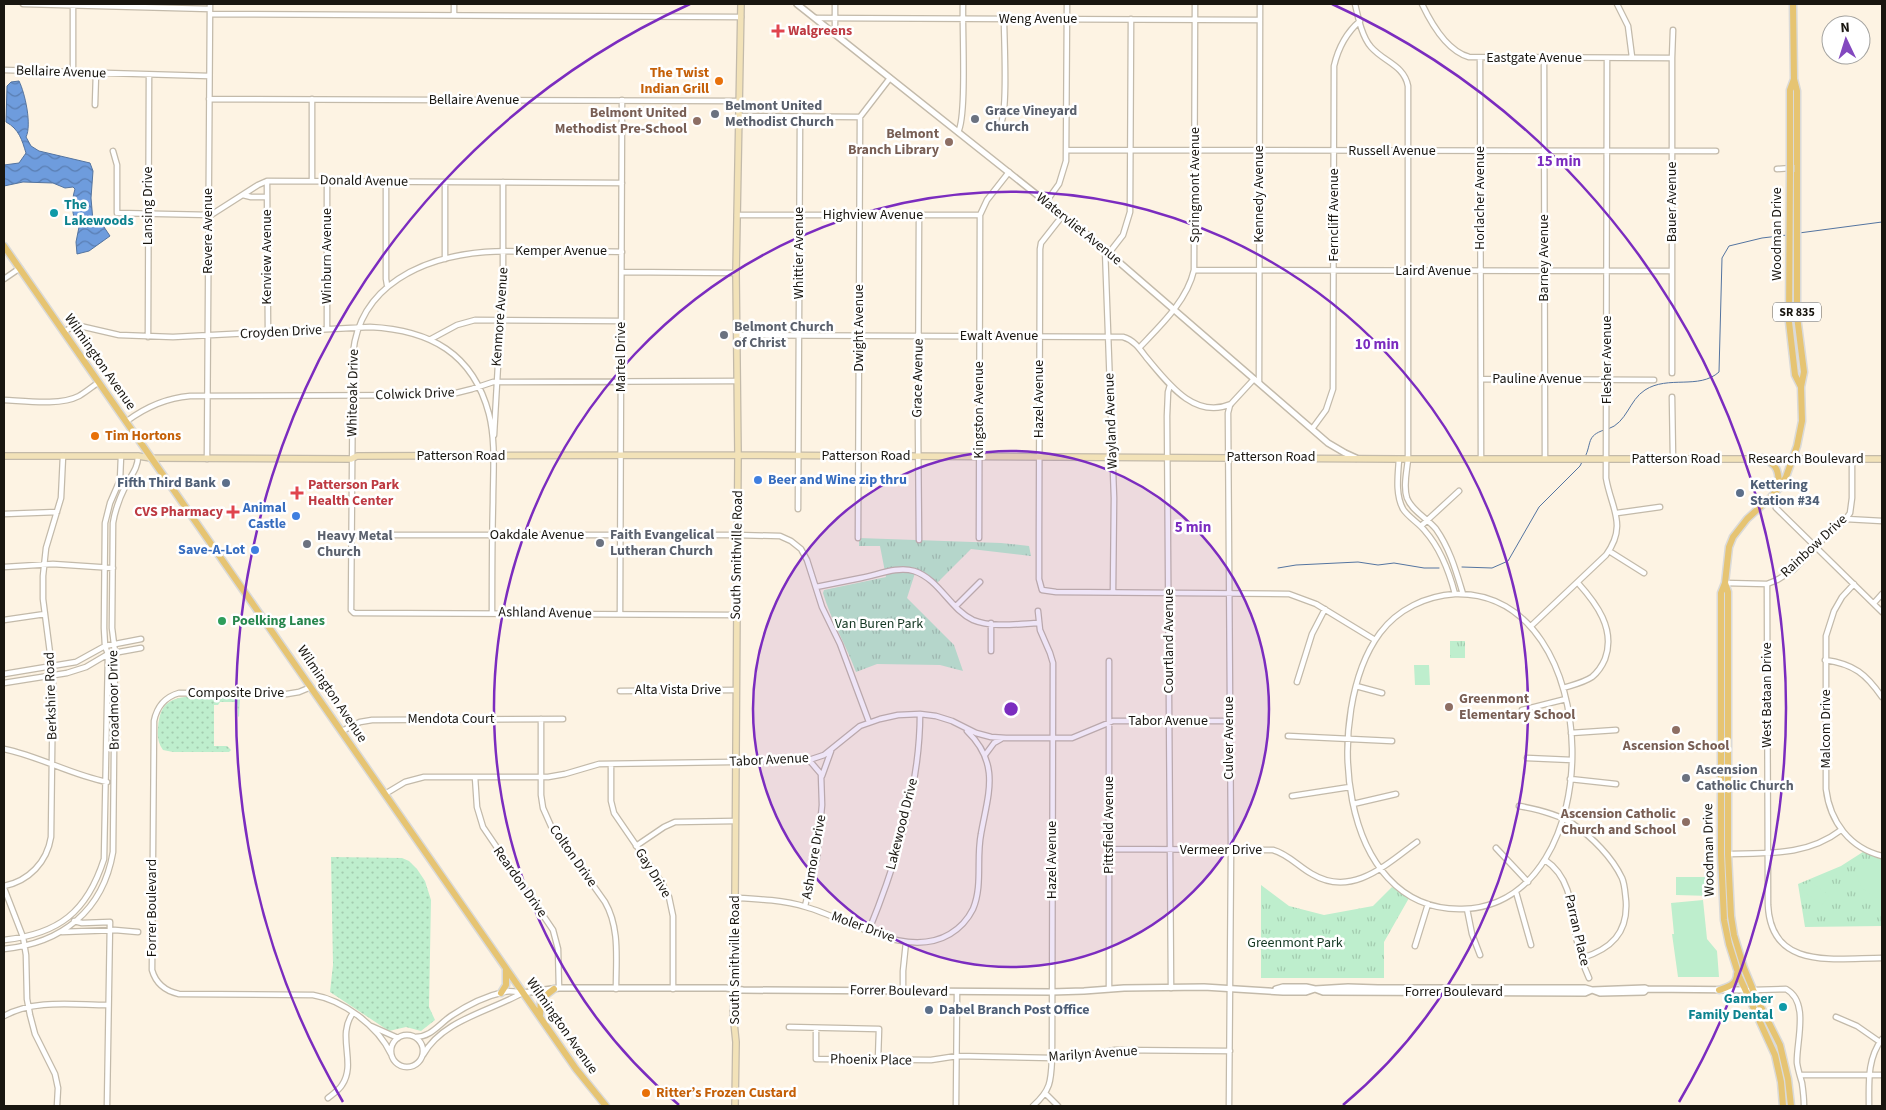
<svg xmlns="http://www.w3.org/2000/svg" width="1886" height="1110" font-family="'Source Sans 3',sans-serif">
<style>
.grass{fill:url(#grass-dots)}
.park{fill:url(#park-tufts)}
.pitch{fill:#beeecd}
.water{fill:url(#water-waves);stroke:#5474a0}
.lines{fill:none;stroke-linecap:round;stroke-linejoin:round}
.stream{stroke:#5474a0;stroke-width:1}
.minor-casing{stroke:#c3baaa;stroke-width:7}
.tertiary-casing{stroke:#c3baaa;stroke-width:8}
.secondary-casing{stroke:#c3baaa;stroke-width:8}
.primary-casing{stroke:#dadad9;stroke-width:9}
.minor{stroke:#fff;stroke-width:4.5}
.tertiary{stroke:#fff;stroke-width:5}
.secondary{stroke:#f2e2b8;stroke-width:5.5}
.primary{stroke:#e6c472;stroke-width:6}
.primary-bridge-casing{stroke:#dadad9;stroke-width:9;stroke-linecap:butt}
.primary-bridge{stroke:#e6c472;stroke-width:6}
.ring{fill:none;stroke:#7b2cbf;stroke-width:2.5}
.health-dot{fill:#e0444e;stroke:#fff;stroke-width:2}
.food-dot{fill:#e8710a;stroke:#fff;stroke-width:2}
.worship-dot{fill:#6b7280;stroke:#fff;stroke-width:2}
.education-dot{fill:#8d6e63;stroke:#fff;stroke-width:2}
.culture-dot{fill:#0f9aa8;stroke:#fff;stroke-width:2}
.shop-dot{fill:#3f7fe0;stroke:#fff;stroke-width:2}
.service-dot{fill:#5c6f8a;stroke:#fff;stroke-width:2}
.leisure-dot{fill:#2e9e5b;stroke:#fff;stroke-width:2}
.labels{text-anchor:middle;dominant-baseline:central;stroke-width:5;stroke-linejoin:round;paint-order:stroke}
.shield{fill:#fff;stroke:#5e5c58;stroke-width:1}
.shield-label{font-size:12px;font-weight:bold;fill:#191610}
.street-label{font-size:14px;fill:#191610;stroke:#fff}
.health-label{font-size:14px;font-weight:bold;fill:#be3a42;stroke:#fff;text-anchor:start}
.food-label{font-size:14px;font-weight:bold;fill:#c56008;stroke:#fff;text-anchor:start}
.worship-label{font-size:14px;font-weight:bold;fill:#5b616d;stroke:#fff;text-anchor:start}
.education-label{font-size:14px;font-weight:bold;fill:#785e54;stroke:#fff;text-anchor:end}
.culture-label{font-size:14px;font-weight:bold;fill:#0d838f;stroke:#fff;text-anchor:start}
.shop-label{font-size:14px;font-weight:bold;fill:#366cbe;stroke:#fff;text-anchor:end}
.service-label{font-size:14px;font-weight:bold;fill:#4e5e75;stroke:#fff;text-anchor:start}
.leisure-label{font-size:14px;font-weight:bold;fill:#27864d;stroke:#fff;text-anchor:start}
.park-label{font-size:14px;fill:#143722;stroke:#fff}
.centre{fill:#7b2cbf;stroke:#fff;stroke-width:2.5}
.ring-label{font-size:15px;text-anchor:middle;font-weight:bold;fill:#7b2cbf;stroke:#fff;stroke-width:5;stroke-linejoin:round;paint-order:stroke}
</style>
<defs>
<pattern id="grass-dots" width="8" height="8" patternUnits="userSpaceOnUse" patternTransform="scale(1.25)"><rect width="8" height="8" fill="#beeecd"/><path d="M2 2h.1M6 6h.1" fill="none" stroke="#a3cbaf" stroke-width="1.8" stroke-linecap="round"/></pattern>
<pattern id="park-tufts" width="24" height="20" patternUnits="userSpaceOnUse" patternTransform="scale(1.25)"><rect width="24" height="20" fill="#beeecd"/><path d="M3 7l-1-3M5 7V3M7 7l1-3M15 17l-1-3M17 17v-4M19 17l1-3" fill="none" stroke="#a3cbaf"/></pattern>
<pattern id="water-waves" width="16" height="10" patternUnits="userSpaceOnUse" patternTransform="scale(1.25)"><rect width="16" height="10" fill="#6e9cdd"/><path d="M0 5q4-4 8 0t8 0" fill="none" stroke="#5a7eb2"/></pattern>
</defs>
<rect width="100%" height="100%" fill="#fdf3e3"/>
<path class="grass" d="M198,696L240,698L239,717L238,716L237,702H220L218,705H214V746H227L231,750L229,752H173L163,750C158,743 157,736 158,728C160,700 173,697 198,696Z
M331,857L402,858L409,861L417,869L425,881L431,900L429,1007L435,1020L421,1031L406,1027L389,1031L330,992L333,965Z"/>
<path class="park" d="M859,538L1001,543L1029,546L1031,556L971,549L937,583L927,574L916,570L907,598L954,645L963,671L940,665L877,664L856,672C846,645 831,620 823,593L824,590L886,577L880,546H859Z
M1450,641H1465V658H1450Z
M1866,850L1882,856V926L1805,927L1798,884L1841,866Z
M1261,885L1289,906L1324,915L1373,906L1392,887L1409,898L1384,942V978H1261Z"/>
<path class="pitch" d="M1414,665H1429L1430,685H1415Z
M1856,865H1882V899C1864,894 1856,884 1856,865Z
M1676,877H1711V896L1676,895Z
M1809,881L1829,895L1822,905L1802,890Z
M1703,900L1707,939L1717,951L1719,977H1678L1672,934H1674L1671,903Z"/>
<path class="water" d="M19,81C25,93 32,125 26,137L31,146L39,151L90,163L93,171L91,198L93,221L102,224L110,236L89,251L77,254L76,242L79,227C71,216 71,202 75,189L73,187L65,188L53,183L23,182L4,186V165L19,163L26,153C22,140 19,129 6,122L7,86L11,82Z"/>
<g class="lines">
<path class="stream" d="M1799,233L1882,222
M1608,429C1627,423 1629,400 1645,390C1668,375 1699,390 1719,372L1722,258L1729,246L1762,238L1787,235
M1585,457C1592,443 1586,436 1604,430
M1462,567L1492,568L1508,561L1539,507L1580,466L1583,460
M1278,568L1296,565L1358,562L1378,565L1394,563L1424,568H1439"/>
<g class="minor-casing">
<path id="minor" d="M23,4L210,9
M454,4V15
M835,4V34
M1355,4C1358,17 1362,37 1371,47C1384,62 1404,65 1408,86V459C1407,471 1403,486 1407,498C1412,511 1427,518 1436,529C1450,549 1456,571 1463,594
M1422,4C1431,23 1447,51 1469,57L1672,58
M1617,4L1628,26L1632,57
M210,14L741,17
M815,18L1260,20
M1480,58L1481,459
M1544,58L1545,458
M4,70L209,76
M73,72V4
M209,99L739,101
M312,99V181
M95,105L96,73
M738,116L860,117L890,78
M1001,123C1008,110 1004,39 1004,19
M958,132C967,117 962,26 963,4
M1067,150L1716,151
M113,151L117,165V213L211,215L258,185L267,181L622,183
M1777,169L1791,168
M267,181L268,333
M386,182V279L387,285
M445,182V259
M243,195L251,197H267
M1046,202L1059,184L1066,161L1067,4
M737,215H980
M1063,215L1041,243L1040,249L1039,533V579L1042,590L1056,592L1289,594L1316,604L1375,640
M1105,249L1114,498L1113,592
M622,252C599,251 576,252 553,252C530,252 507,250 485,252C423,257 360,285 353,353L351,610L354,613L736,615
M1109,253L1123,235L1130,212L1131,19
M1194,270L1672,271
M622,272L736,273
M4,279L20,268
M327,329V182
M64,332L70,328L80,326L119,335L173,337L370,327C430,330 473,353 489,414C496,442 493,473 493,502C492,539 492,576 492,613
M737,335L1123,337C1134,340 1140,349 1146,357C1167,382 1194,420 1231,404
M148,337L149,75
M431,339L457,325L475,320L621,321
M1139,348C1160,326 1187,301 1194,270L1195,4
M1672,373V58L1673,30
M1481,379L1654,380
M1259,383L1260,4
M1170,385L1168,392L1167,416L1171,988
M1672,397L1673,458
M4,400C25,401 60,406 79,396C86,392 93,386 99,382
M127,421C146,407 166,398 190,396L448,395L472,389L493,382L737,381
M1312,429L1326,410L1333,389L1334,66C1338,49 1347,32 1360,21
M494,435L503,277V182
M207,459L210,4
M1399,459C1398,475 1395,494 1403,509C1408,517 1419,523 1425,531C1441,549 1449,571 1455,594
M1776,508L1882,612
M798,509L800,117
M1617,513L1660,507
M4,514L57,512
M1846,519L1882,521
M1421,526L1459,491
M352,535H737L780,536L791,541L801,549L807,560L822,607L840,644L869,722
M858,538L860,117
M979,538L980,215L987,200L1009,172
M919,540L918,426L919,216
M1609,551L1644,573
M4,567L53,564L113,568
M1725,583L1767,584L1777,580L1793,570L1832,530L1845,520L1850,513L1852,498V459
M1767,584L1768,905C1771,971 1835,958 1882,958
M1854,584L1842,597L1834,611L1826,636V789C1830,822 1850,848 1882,856
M816,587C831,584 846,581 861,578C878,575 897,566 914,571C939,579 950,609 973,620C992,628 1018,624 1039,623
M1455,594C1608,590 1612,906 1462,909C1336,912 1323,710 1380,633C1398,609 1426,596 1455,594Z
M1874,603L1882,594
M956,606L980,582
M620,614L622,100
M4,620L45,614
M1531,626L1606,555C1628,525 1611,508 1606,478L1607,58
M991,651V623
M1825,660C1854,664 1866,674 1882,697
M4,674L76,662L105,646L141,639
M1297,682L1312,634L1325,609
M4,683L67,673L86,667L108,654L141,648
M1356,686L1382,693
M311,687L299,692L287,694L179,693C165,697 157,706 154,721L152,970C156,984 165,991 179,994L313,995C343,1000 378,1026 391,1054
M1563,688C1572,685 1583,683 1592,677C1598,672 1602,666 1605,659C1616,629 1596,603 1578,583
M620,691L736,690
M1522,710L1566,699
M541,719V795L543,808L551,826L605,902C620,928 616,959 616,989
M342,731L360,722L372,720L563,719
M1571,733L1616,730
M1288,736L1392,741
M4,749C39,756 71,775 107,782
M985,755L994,743L1001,739
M1527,758L1572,760
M611,764V801L614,813L662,883L669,897L673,916V989
M822,776L831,751
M475,777L477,807L483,827L553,930L558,949L559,988
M1570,779L1616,784
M385,794L405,782L424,777H548L565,774L599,764L799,761L809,760L824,755L860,726L880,719L898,715L920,714L936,716L952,721L976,733L991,737L1006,738H1072L1113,721H1229
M1292,796L1350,787
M1353,804L1396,794
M1519,806C1536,809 1559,815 1573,824C1592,837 1612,857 1622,878C1625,885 1625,893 1626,901C1628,933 1611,949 1582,958
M636,846L664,827L675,822L735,821
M1496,848L1528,882
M1109,849L1273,850C1288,854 1299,867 1312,874C1352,898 1387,864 1417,842
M1728,854C1768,853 1807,856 1841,830
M1545,860C1571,877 1572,909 1576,937C1579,951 1583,965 1589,978
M4,886C29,881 47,862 51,837L53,676L43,599V576L46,548L61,498L63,456
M4,888L23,937L26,955L27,999L30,1015L35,1034L55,1074L58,1088L57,1106
M1516,892L1531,945
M735,898C758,899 784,900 806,907C849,919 906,960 950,934C960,928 968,919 973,909C983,885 976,859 981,834C988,794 1001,764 967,731
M805,906L817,858L822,805L821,774L809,760
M1467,909L1472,934L1480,955
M74,921L82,923L110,922L107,1106
M869,930C896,864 920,786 920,714
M62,932L115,930L138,932
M4,940C59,934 87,912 104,859L108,654L105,646L104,628L105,523L110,503L120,480L121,456
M1415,946L1428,904
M4,949C62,943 103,911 113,852L115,652L112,628L113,523C115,510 120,497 126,485C132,474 138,468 138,456
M1109,989V661
M903,990V971L906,942
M1753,990L1786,989C1810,1002 1796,1042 1797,1063C1798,1070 1800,1076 1802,1083C1803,1090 1804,1098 1804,1106
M4,1016C35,999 73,1005 108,1005
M1836,1017L1857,1026L1880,1042
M371,1026L398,1038
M789,1027L879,1029L878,1060
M816,1028V1059L931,1060L957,1056L1052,1058H1068L1115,1050L1230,1051
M391 1051a16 16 0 1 1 32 0a16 16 0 1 1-32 0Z
M415,1037C431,1037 438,1025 451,1016C466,1006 486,996 504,992C510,990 517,992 523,993
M423,1055C442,1020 491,1011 522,993
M1800,1075H1882
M1046,1094L1058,1106
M328,1098C333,1094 339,1090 342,1085C357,1063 336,1036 353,1013
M956,1106L957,992
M1033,1106C1051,1090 1051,1081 1052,1058L1053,663L1050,653L1040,630L1038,611
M1229,1106L1231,850L1228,413L1230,405L1254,379
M1869,1106C1869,1082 1867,1059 1882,1039"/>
</g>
<g class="tertiary-casing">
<path id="tertiary" d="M797,4L1090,237L1328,443L1345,453L1356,458
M1276,989L1283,987H1306L1315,989L1348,987L1378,988H1585L1592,990L1645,988L1647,989L1747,990
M523,993L559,988H726L743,990L1051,992L1084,991L1124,988L1204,987L1283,992H1306L1315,989L1323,992L1585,993L1592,990L1600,993L1644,992L1647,989"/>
</g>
<g class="secondary-casing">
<path id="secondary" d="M4,456H138L151,458L351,459L357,456L738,455L1399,459H1882
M735,1106L736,1042L733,1013L736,981L735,898L738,455L736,273L741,4"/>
</g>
<g class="primary-casing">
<path id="primary" d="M1790,165V90L1794,79
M1790,172L1789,322L1795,375L1801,387
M4,246L576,1069L606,1106
M1762,458C1778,464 1779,472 1779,488
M1725,583L1728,592V854L1731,916L1734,935L1744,968L1756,997L1780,1045L1788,1079L1791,1106
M1719,990C1728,987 1737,985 1737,974
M501,993L506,985V969
M540,1015L541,999L554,989
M1783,1106L1781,1082L1775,1055L1739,976L1729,944L1724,920L1721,854V593L1725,583L1729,547L1733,537L1747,519L1771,497L1781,486L1786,477L1797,446L1802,421L1801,387L1804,372L1797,316V91L1794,79L1793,4"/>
</g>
<use href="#minor" class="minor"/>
<use href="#tertiary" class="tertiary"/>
<use href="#secondary" class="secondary"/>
<use href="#primary" class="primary"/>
<g class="primary-bridge-casing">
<path id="primary-bridge" d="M1790,172V165"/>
</g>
<use href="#primary-bridge" class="primary-bridge"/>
</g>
<circle cx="1011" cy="709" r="258" fill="#7b2cbf" fill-opacity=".12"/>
<g class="ring">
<circle cx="1011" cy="709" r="258"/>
<path d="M679 1105A517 517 0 1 1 1343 1105"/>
<path d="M343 1102A775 775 0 0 1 690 4M1332 4A775 775 0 0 1 1679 1102"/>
</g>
<g class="health-dot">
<path d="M775.5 23.5h5v5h5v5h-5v5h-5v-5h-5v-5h5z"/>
<path d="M294.5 485.5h5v5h5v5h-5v5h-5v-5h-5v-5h5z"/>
<path d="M230.5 504.5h5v5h5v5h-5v5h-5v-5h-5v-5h5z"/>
</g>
<g class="food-dot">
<circle cx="719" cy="81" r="5"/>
<circle cx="95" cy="436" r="5"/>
<circle cx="646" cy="1093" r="5"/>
</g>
<g class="worship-dot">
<circle cx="715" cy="114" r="5"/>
<circle cx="975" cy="119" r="5"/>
<circle cx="724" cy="335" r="5"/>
<circle cx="600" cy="543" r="5"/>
<circle cx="307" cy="544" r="5"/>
<circle cx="1686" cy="778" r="5"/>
</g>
<g class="education-dot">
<circle cx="697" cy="121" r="5"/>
<circle cx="949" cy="142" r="5"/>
<circle cx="1449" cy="707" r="5"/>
<circle cx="1676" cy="730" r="5"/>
<circle cx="1686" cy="822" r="5"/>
</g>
<g class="culture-dot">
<circle cx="54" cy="213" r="5"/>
<circle cx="1783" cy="1007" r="5"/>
</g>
<g class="shop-dot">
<circle cx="758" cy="480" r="5"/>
<circle cx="296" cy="516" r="5"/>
<circle cx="255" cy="550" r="5"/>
</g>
<g class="service-dot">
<circle cx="226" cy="483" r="5"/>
<circle cx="1740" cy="493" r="5"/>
<circle cx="929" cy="1010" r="5"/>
</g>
<circle class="leisure-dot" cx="222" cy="621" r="5"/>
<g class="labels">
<rect class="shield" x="1773" y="302.5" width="48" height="19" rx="4"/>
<g class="shield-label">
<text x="1797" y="312">SR 835</text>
</g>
<g class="street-label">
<text x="1038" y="19">Weng Avenue</text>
<text x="1534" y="58">Eastgate Avenue</text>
<text transform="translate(61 72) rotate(2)">Bellaire Avenue</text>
<text x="474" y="100">Bellaire Avenue</text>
<text x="1392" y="151">Russell Avenue</text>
<text transform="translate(364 181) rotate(1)">Donald Avenue</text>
<text transform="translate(1195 185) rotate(-90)">Springmont Avenue</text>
<text transform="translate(1259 194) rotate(-90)">Kennedy Avenue</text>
<text transform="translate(1480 198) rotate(-90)">Horlacher Avenue</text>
<text transform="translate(1672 202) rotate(-90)">Bauer Avenue</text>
<text transform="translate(148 206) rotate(-90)">Lansing Drive</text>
<text x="873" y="215">Highview Avenue</text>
<text transform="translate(1334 215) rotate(-90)">Ferncliff Avenue</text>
<text transform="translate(1079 229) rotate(39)">Watervliet Avenue</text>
<text transform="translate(208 231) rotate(-90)">Revere Avenue</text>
<text transform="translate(1777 234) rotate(-90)">Woodman Drive</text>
<text x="561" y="251">Kemper Avenue</text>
<text transform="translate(799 253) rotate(-90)">Whittier Avenue</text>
<text transform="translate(327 256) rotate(-90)">Winburn Avenue</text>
<text transform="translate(267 257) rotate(-90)">Kenview Avenue</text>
<text transform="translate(1544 258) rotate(-90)">Barney Avenue</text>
<text x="1433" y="271">Laird Avenue</text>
<text transform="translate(500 317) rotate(-86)">Kenmore Avenue</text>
<text transform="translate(859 328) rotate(-90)">Dwight Avenue</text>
<text transform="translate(281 332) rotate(-3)">Croyden Drive</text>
<text x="999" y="336">Ewalt Avenue</text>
<text transform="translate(621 357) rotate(-90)">Martel Drive</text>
<text transform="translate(1607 360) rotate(-90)">Flesher Avenue</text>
<text transform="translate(100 362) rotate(55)">Wilmington Avenue</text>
<text transform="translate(918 378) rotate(-89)">Grace Avenue</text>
<text x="1537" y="379">Pauline Avenue</text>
<text transform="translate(353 393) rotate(-89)">Whiteoak Drive</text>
<text transform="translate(415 394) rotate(-2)">Colwick Drive</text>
<text transform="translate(1039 399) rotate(-90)">Hazel Avenue</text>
<text transform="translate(979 410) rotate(-90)">Kingston Avenue</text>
<text transform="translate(1111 421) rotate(-92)">Wayland Avenue</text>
<text x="461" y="456">Patterson Road</text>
<text x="866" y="456">Patterson Road</text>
<text x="1271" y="457">Patterson Road</text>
<text x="1676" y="459">Patterson Road</text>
<text x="1806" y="459">Research Boulevard</text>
<text x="537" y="535">Oakdale Avenue</text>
<text transform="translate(1814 546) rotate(-43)">Rainbow Drive</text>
<text transform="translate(737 555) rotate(-89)">South Smithville Road</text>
<text transform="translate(545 613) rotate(1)">Ashland Avenue</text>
<text transform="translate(1169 641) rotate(-90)">Courtland Avenue</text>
<text x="678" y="690">Alta Vista Drive</text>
<text x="236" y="693">Composite Drive</text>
<text transform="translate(332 694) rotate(56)">Wilmington Avenue</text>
<text transform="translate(1767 695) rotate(-90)">West Bataan Drive</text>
<text transform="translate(51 696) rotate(-92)">Berkshire Road</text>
<text transform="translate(114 700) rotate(-91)">Broadmoor Drive</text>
<text x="451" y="719">Mendota Court</text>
<text x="1168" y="721">Tabor Avenue</text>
<text transform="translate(1826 729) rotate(-90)">Malcom Drive</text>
<text transform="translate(1229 738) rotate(-90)">Culver Avenue</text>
<text transform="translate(769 760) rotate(-3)">Tabor Avenue</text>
<text transform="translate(902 824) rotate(-76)">Lakewood Drive</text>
<text transform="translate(1109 825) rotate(-90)">Pittsfield Avenue</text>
<text x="1221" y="850">Vermeer Drive</text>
<text transform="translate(1709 850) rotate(-91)">Woodman Drive</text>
<text transform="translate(573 856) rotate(55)">Colton Drive</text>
<text transform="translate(814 857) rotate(-80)">Ashmore Drive</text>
<text transform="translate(1052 860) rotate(-90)">Hazel Avenue</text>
<text transform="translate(653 873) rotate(58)">Gay Drive</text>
<text transform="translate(520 882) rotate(55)">Reardon Drive</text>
<text transform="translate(152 908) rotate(-90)">Forrer Boulevard</text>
<text transform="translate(863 927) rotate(20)">Moler Drive</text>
<text transform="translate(1577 930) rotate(77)">Parran Place</text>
<text transform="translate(735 960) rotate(-90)">South Smithville Road</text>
<text transform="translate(899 991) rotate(1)">Forrer Boulevard</text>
<text x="1454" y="992">Forrer Boulevard</text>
<text transform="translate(562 1026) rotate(55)">Wilmington Avenue</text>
<text transform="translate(1093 1054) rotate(-4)">Marilyn Avenue</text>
<text transform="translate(871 1060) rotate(1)">Phoenix Place</text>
</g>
<g class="health-label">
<text x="788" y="31">Walgreens</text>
<text x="308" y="485">Patterson Park<tspan x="308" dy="16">Health Center</tspan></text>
<text x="223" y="512" text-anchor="end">CVS Pharmacy</text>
</g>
<g class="food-label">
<text x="709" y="73" text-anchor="end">The Twist<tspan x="709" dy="16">Indian Grill</tspan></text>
<text x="105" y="436">Tim Hortons</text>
<text x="656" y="1093">Ritter’s Frozen Custard</text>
</g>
<g class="worship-label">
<text x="725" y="106">Belmont United<tspan x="725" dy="16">Methodist Church</tspan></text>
<text x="985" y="111">Grace Vineyard<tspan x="985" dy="16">Church</tspan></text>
<text x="734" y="327">Belmont Church<tspan x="734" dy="16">of Christ</tspan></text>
<text x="610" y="535">Faith Evangelical<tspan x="610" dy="16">Lutheran Church</tspan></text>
<text x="317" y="536">Heavy Metal<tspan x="317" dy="16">Church</tspan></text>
<text x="1696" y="770">Ascension<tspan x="1696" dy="16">Catholic Church</tspan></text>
</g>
<g class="education-label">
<text x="687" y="113">Belmont United<tspan x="687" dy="16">Methodist Pre-School</tspan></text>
<text x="939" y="134">Belmont<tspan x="939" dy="16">Branch Library</tspan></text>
<text x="1459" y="699" text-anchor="start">Greenmont<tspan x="1459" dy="16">Elementary School</tspan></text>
<text x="1676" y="746" text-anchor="middle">Ascension School</text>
<text x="1676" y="814">Ascension Catholic<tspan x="1676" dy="16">Church and School</tspan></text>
</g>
<g class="culture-label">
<text x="64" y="205">The<tspan x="64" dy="16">Lakewoods</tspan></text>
<text x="1773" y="999" text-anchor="end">Gamber<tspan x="1773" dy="16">Family Dental</tspan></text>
</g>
<g class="shop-label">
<text x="768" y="480" text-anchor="start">Beer and Wine zip thru</text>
<text x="286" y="508">Animal<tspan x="286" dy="16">Castle</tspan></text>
<text x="245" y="550">Save-A-Lot</text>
</g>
<g class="service-label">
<text x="216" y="483" text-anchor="end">Fifth Third Bank</text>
<text x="1750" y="485">Kettering<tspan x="1750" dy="16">Station #34</tspan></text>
<text x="939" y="1010">Dabel Branch Post Office</text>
</g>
<g class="leisure-label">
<text x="232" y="621">Poelking Lanes</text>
</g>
<g class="park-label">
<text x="879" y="624">Van Buren Park</text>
<text x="1295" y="943">Greenmont Park</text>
</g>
</g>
<circle cx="1011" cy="709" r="8" class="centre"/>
<g class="ring-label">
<text x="1559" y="166">15 min</text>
<text x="1377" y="349">10 min</text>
<text x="1193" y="532">5 min</text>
</g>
<rect width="1886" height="1110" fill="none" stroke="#191610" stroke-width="10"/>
<g transform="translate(1846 40) rotate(356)"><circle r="24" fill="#ffffff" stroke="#a3a29f"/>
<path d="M0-4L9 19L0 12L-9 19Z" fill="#8348bf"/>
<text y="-8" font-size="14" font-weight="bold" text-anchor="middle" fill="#191610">N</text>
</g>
</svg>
